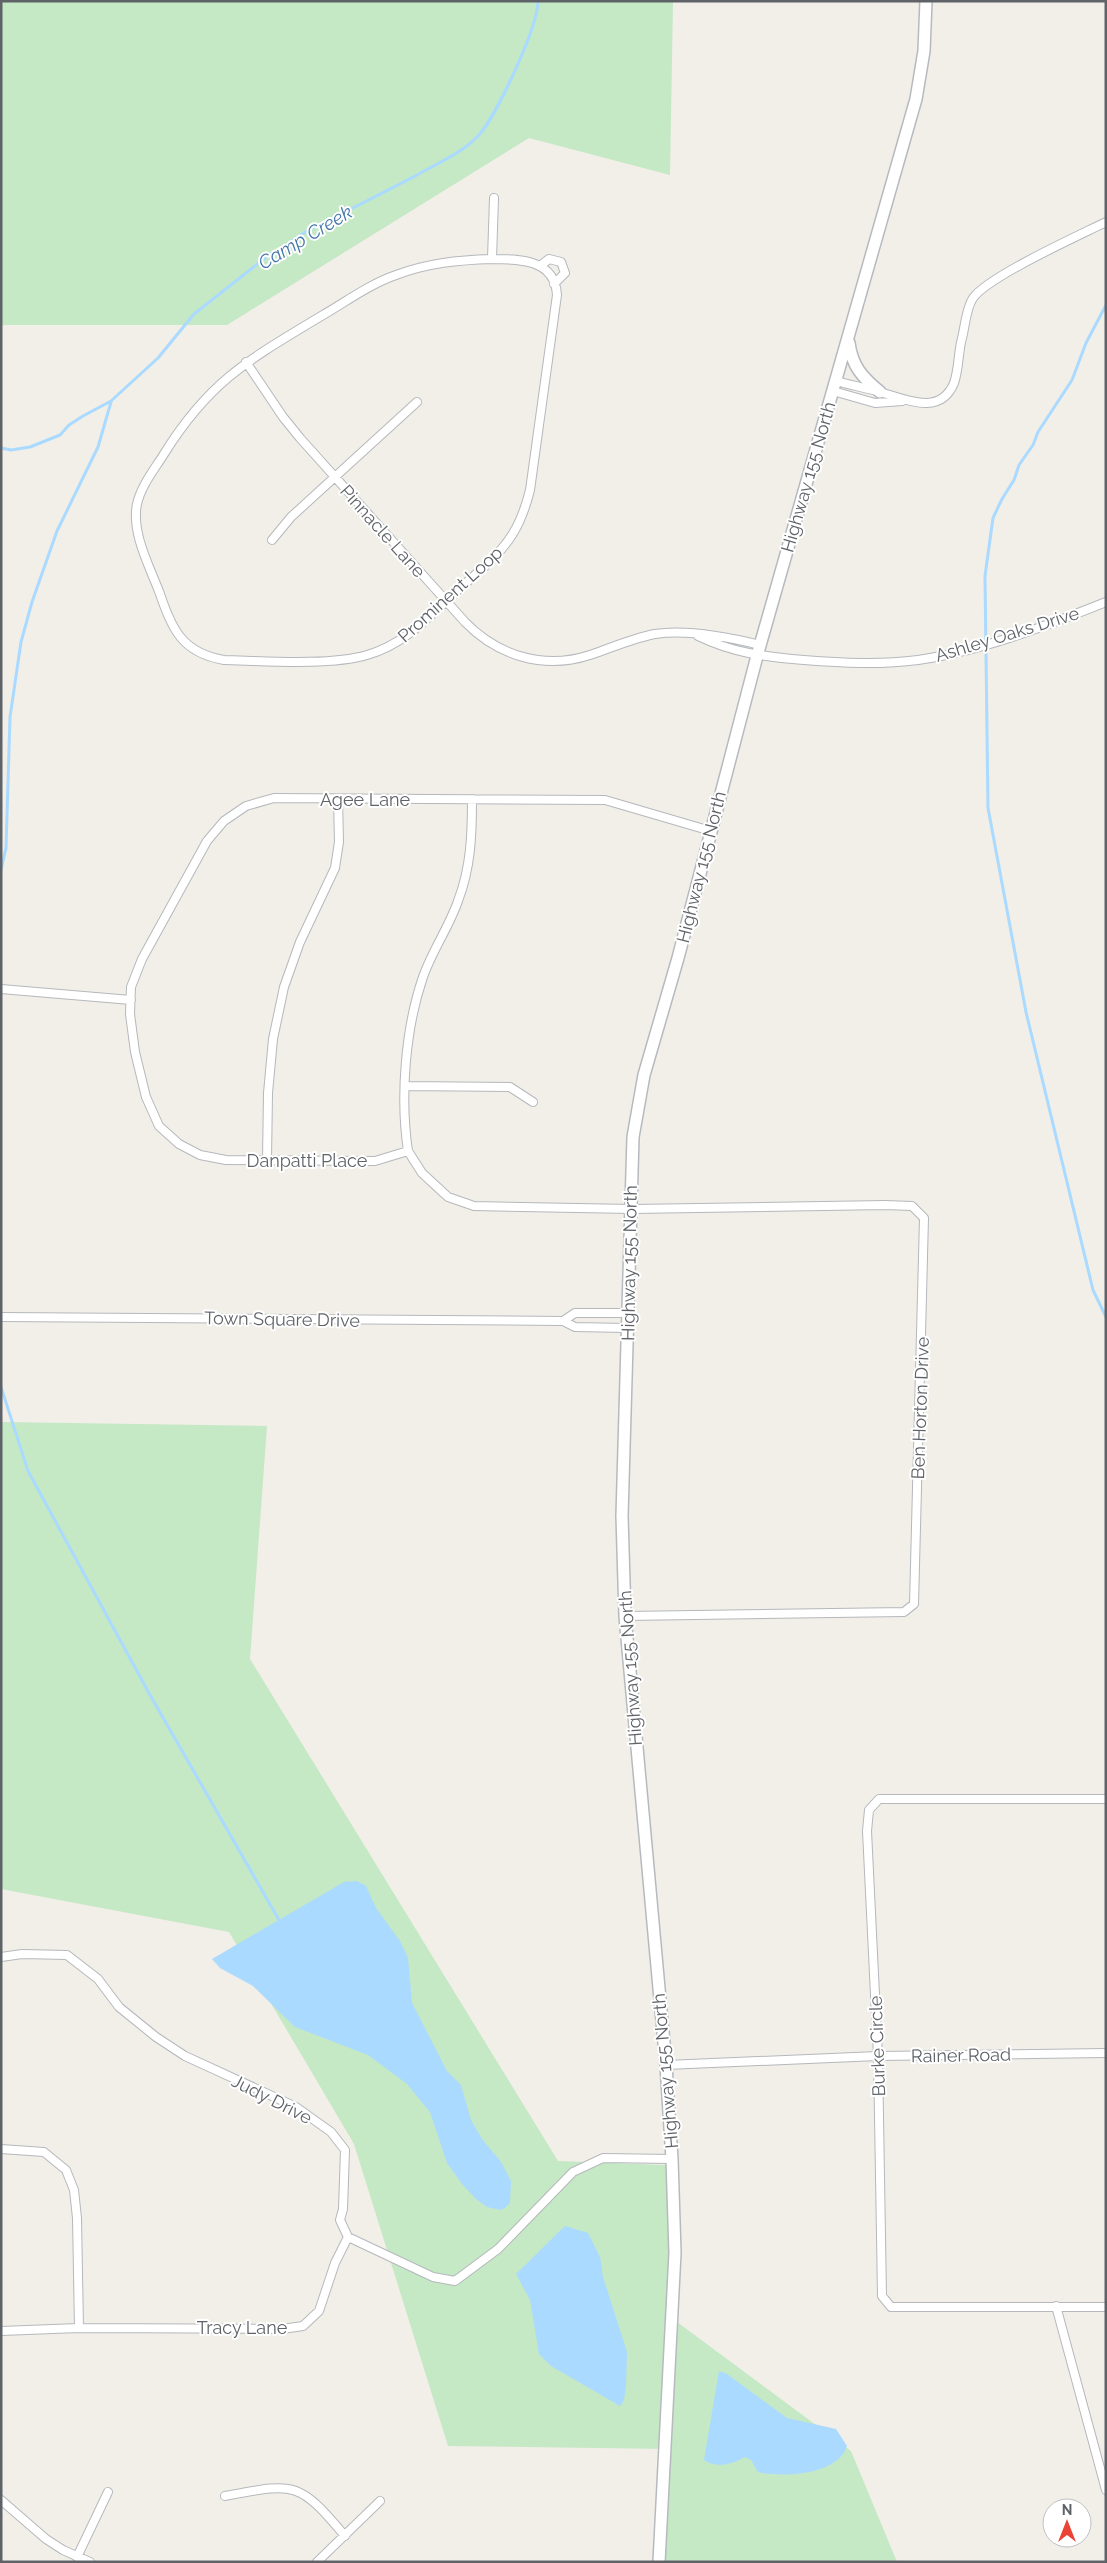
<svg xmlns="http://www.w3.org/2000/svg" width="1107" height="2563" font-family="Raleway,sans-serif">
<style>
.green{fill:#c5e8c5}
.water{fill:#aadaff}
.lines{fill:none;stroke-linecap:round;stroke-linejoin:round}
.stream{stroke:#aadaff;stroke-width:3}
.minor-casing{stroke:#b5b8bc;stroke-width:10}
.secondary-casing{stroke:#b6babf;stroke-width:14}
.minor{stroke:#fff;stroke-width:8}
.secondary{stroke:#fff;stroke-width:11}
.labels{text-anchor:middle;dominant-baseline:central;stroke-width:4;stroke-linejoin:round;paint-order:stroke}
.street-label{font-size:18px;fill:#5f6368;stroke:#fff}
.water-label{font-size:19px;font-style:italic;fill:#4174aa;stroke:#fff}
</style>
<rect width="100%" height="100%" fill="#f1efe8"/>
<path class="green" d="M1,1H673L670,175L529,138L227,325H1Z
M1,1422L267,1426L250,1659L558,2161L666,2165L673,2319L851,2451L897,2562H658L669,2449L448,2446L354,2144L229,1932L1,1889Z"/>
<path class="water" d="M357,1881L366,1886L376,1908L400,1941L408,1958L412,2003L447,2071L461,2085L471,2120L482,2139L501,2162L511,2181L510,2203L506,2207L501,2210L487,2207L476,2199L462,2184L447,2163L430,2112L407,2084L368,2055L295,2027L253,1986L220,1968L212,1959L344,1882Z
M565,2226L588,2233L600,2257L603,2277L627,2352L626,2385L624,2400L620,2406L551,2366L539,2354L530,2300L516,2274Z
M719,2371L727,2374L787,2418L836,2429L847,2446C838,2475 783,2478 758,2472L751,2460L745,2457C732,2464 717,2469 704,2460Z"/>
<g class="lines">
<path class="stream" d="M1106,305L1086,343L1072,380L1038,432L1033,445L1019,465L1014,480L1002,499L993,518L985,576L988,808L1026,1012L1093,1290L1106,1317
M1,448L11,450L30,447L60,435L69,425L83,416L111,401L158,358L194,314L270,254C285,248 294,238 309,230C345,212 381,194 417,175C438,163 462,153 478,136C496,117 538,27 538,1
M1,870L6,848L10,717L21,642L32,602L57,531L98,447L111,402
M1,1387L28,1471L150,1695L279,1920"/>
<g class="minor-casing">
<path id="minor" d="M492,259C519,259 555,259 557,295L530,490C526,506 521,521 512,535C498,557 478,572 459,589C431,615 404,645 367,655C330,666 264,661 224,660C183,653 172,630 160,594C150,567 131,533 137,504C141,486 154,470 164,454C210,380 250,359 323,315C347,301 370,284 396,275C428,263 458,260 492,259Z
M492,259L494,198
M540,266L549,259L561,262L565,273L554,284
M246,362L283,417L300,438L465,622C498,656 544,670 590,655C611,648 633,638 655,634C688,629 728,637 760,645
M836,381C850,385 866,388 880,392C905,399 940,417 954,383C959,369 958,353 962,338C965,327 966,308 973,298C989,276 1078,236 1106,222
M833,391L875,403L902,401
M272,540L291,517L417,402
M698,636C733,653 766,657 804,660C842,663 880,665 918,660C981,651 1046,626 1106,602
M1,989L131,1000
M406,1086L510,1087L533,1102
M408,1151C400,1098 405,1029 423,977C432,951 449,927 458,901C471,867 472,835 472,799
M267,1160L268,1093L273,1039L284,987L300,942L335,868L339,842L338,799
M1,1317L563,1321L575,1327L627,1328
M563,1321L575,1313H627
M625,1616L904,1612L914,1604L924,1218L912,1206L885,1205L632,1209L474,1206L448,1197L422,1173L408,1151L375,1161L226,1160L200,1155L179,1144L159,1126L146,1097L135,1052L130,1014L131,987L142,959L207,841L224,821L246,806L274,798L605,800L711,831
M1106,1799H879L869,1810L867,1831L878,2056L882,2296L891,2307H1106
M1,1957L22,1954L67,1955L98,1979L119,2007L156,2037L185,2056L296,2107L331,2132L345,2150L343,2209L340,2220L348,2237L433,2277L455,2281L498,2249L573,2172L603,2158L672,2159
M666,2065L878,2056L1106,2053
M1,2149L44,2152L66,2170L74,2190L77,2218L79,2328L1,2331
M1056,2306L1106,2490
M79,2328L282,2329L303,2326L319,2311L335,2263L348,2237
M225,2496C295,2483 298,2480 345,2536
M1,2500L46,2539L63,2550L90,2562
M77,2557L108,2492
M317,2562L380,2501"/>
</g>
<g class="secondary-casing">
<path id="secondary" d="M849,343C852,366 862,377 880,392
M659,2562L675,2253L672,2159L666,2065L625,1616L622,1516L633,1137L644,1075L678,958L757,656L916,99L924,51L926,1"/>
</g>
<use href="#minor" class="minor"/>
<use href="#secondary" class="secondary"/>
</g>
<g class="labels">
<g class="street-label">
<text transform="translate(808 477) rotate(-74)">Highway 155 North</text>
<text transform="translate(383 531) rotate(48)">Pinnacle Lane</text>
<text transform="translate(450 594) rotate(-42)">Prominent Loop</text>
<text transform="translate(1007 634) rotate(-17)">Ashley Oaks Drive</text>
<text x="365" y="799">Agee Lane</text>
<text transform="translate(701 867) rotate(-76)">Highway 155 North</text>
<text x="307" y="1160">Danpatti Place</text>
<text transform="translate(629 1263) rotate(-89)">Highway 155 North</text>
<text transform="translate(282 1319) rotate(1)">Town Square Drive</text>
<text transform="translate(920 1408) rotate(-88)">Ben Horton Drive</text>
<text transform="translate(630 1668) rotate(-94)">Highway 155 North</text>
<text transform="translate(877 2046) rotate(-92)">Burke Circle</text>
<text transform="translate(961 2055) rotate(-1)">Rainer Road</text>
<text transform="translate(665 2071) rotate(-95)">Highway 155 North</text>
<text transform="translate(272 2099) rotate(27)">Judy Drive</text>
<text x="242" y="2327">Tracy Lane</text>
</g>
<g class="water-label">
<text transform="translate(305 237) rotate(-31)">Camp Creek</text>
</g>
</g>
<rect width="1107" height="2563" fill="none" stroke="#5f6368" stroke-width="5"/>
<g transform="translate(1067 2523)"><circle r="24" fill="#ffffff" stroke="#bfc1c3"/>
<path d="M0-4L9 19L0 12L-9 19Z" fill="#ea4335"/>
<text y="-8" font-size="14" font-weight="bold" text-anchor="middle" fill="#5f6368">N</text>
</g>
</svg>
